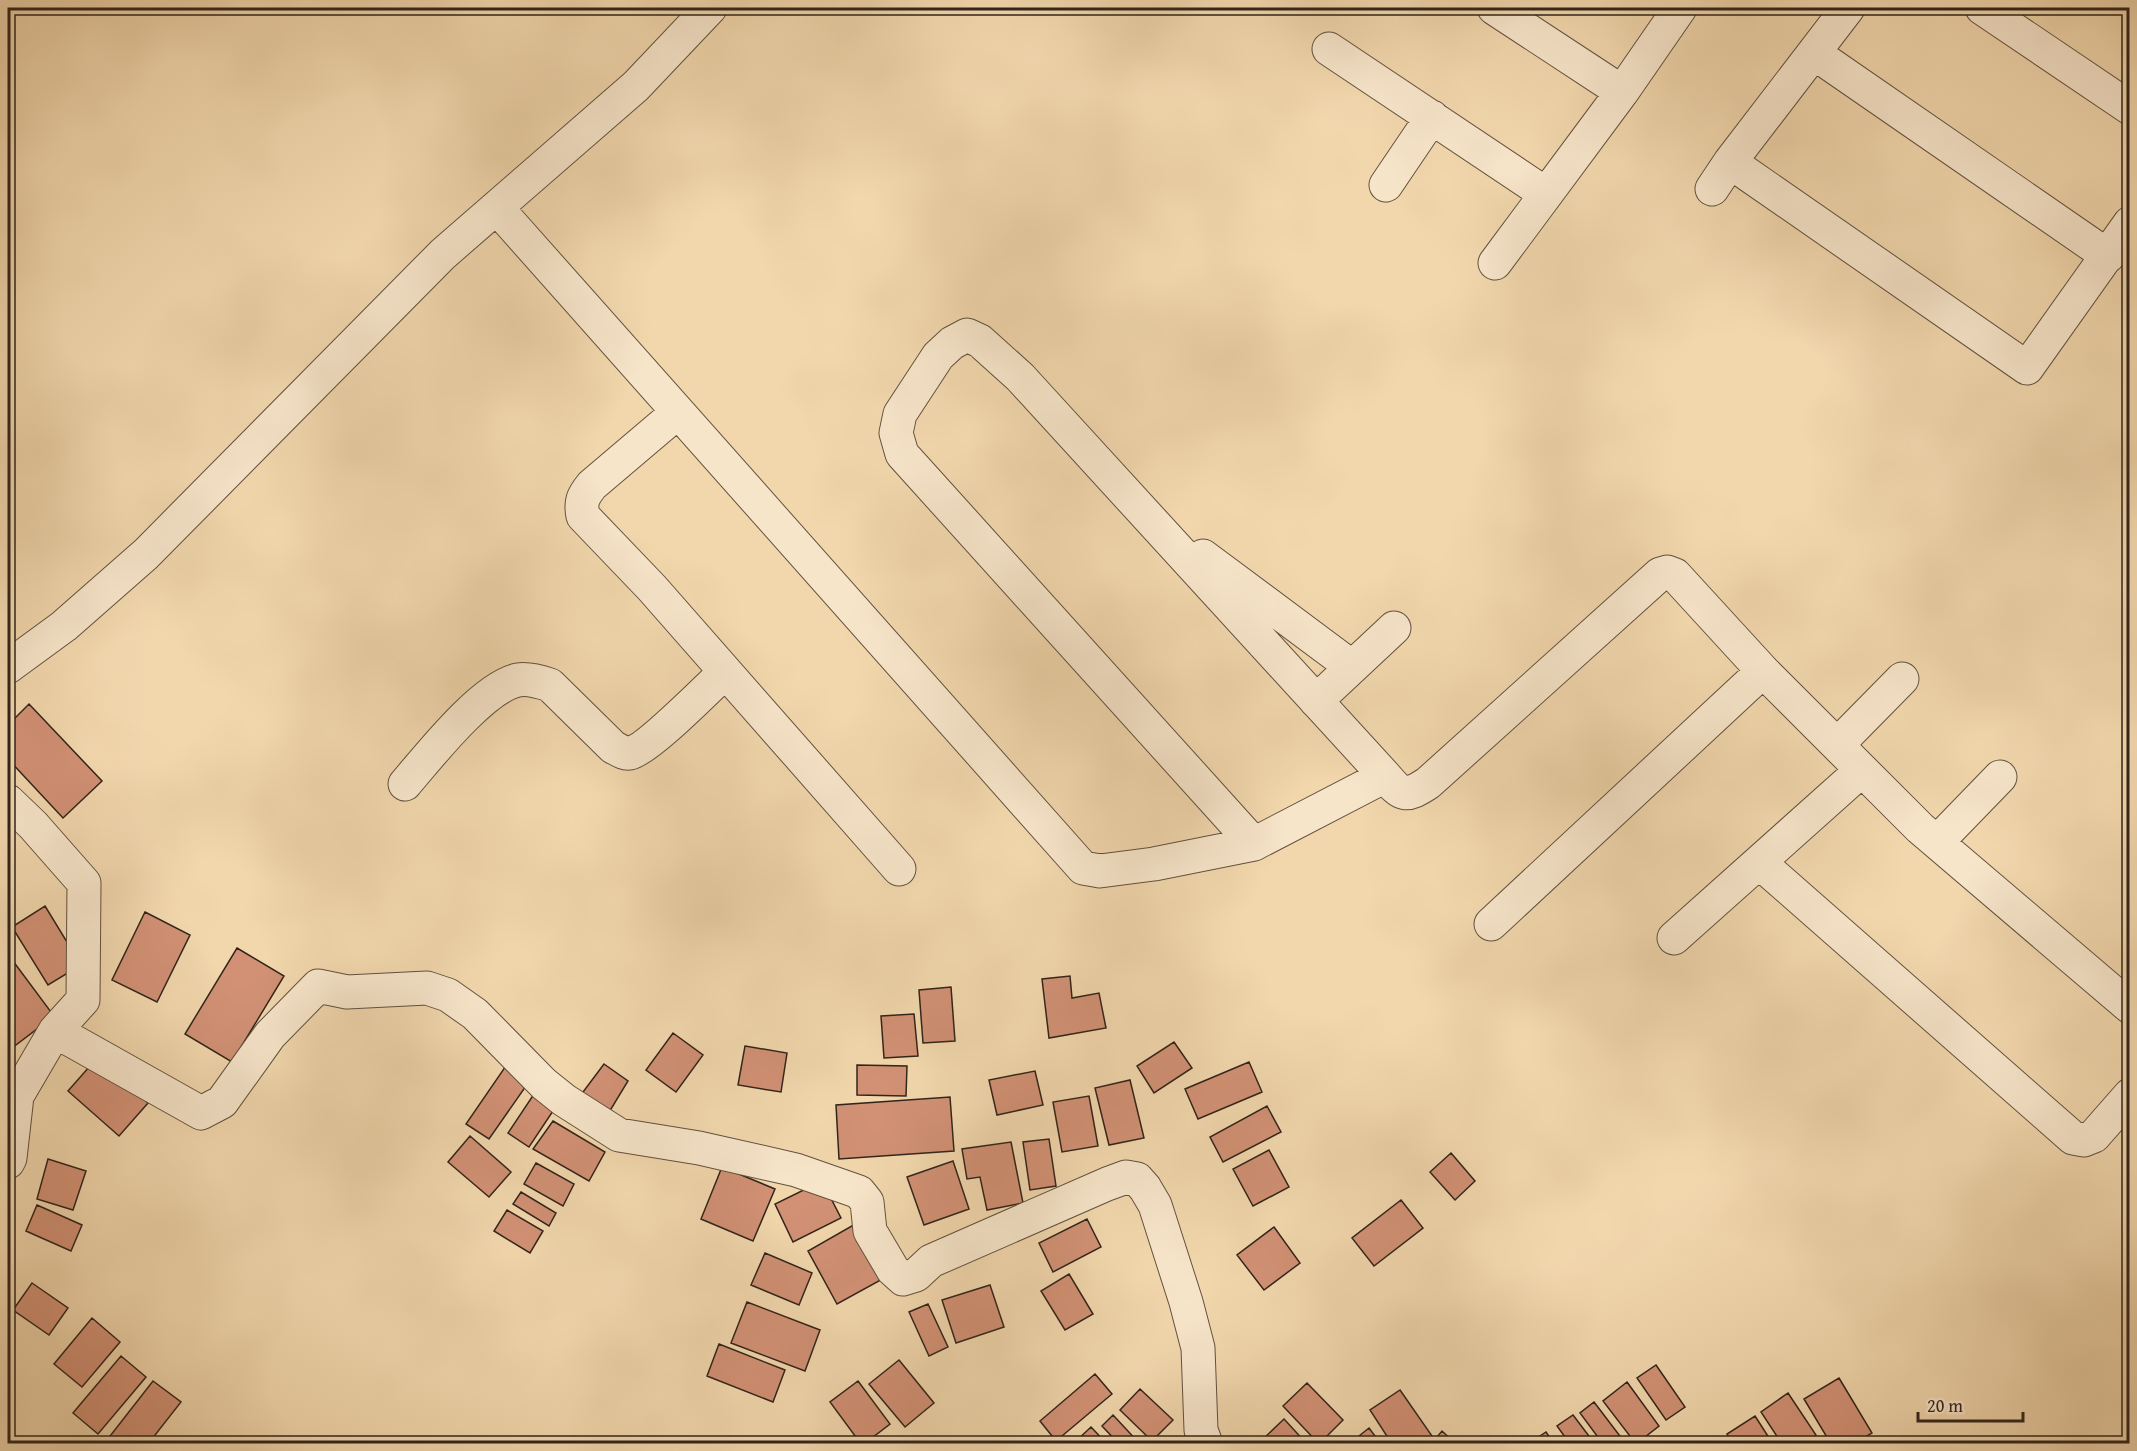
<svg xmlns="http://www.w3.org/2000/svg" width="2137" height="1451" font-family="'Gentium Book Plus',serif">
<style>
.building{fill:#d29175;stroke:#31241a;stroke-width:1.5}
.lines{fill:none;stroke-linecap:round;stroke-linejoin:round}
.minor-casing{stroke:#61513f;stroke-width:35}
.minor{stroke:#f7e5ca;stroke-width:33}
</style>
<rect width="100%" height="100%" fill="#f2d7ad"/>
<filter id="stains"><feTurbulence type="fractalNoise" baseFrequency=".00333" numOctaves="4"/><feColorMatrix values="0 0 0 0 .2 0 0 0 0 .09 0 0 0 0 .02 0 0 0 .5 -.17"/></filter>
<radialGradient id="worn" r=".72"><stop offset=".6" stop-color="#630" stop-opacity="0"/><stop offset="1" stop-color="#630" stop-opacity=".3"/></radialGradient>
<path class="building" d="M29,704L102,781L63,818L8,759V725Z
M45,906L81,965L48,985L12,927Z
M145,912L190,935L157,1002L112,980Z
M237,948L284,976L232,1062L185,1034Z
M13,961L54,1016L8,1051V965Z
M1070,976L1072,998L1099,993L1106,1028L1049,1038L1042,979Z
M951,987L955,1041L923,1043L919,990Z
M914,1014L918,1056L884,1058L881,1016Z
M673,1033L703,1055L676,1092L646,1070Z
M1174,1042L1192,1068L1154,1093L1137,1066Z
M745,1046L787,1053L781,1092L738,1085Z
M97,1058L148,1103L119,1136L68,1091Z
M510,1060L533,1076L489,1139L466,1124Z
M1249,1062L1262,1092L1198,1119L1185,1089Z
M604,1064L628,1081L608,1114L580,1096Z
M857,1065L907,1066L906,1096L857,1095Z
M1035,1071L1043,1105L997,1115L989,1080Z
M1130,1080L1144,1138L1109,1145L1095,1088Z
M538,1088L559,1102L529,1147L508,1133Z
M1089,1096L1098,1146L1062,1152L1053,1102Z
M950,1097L954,1151L839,1159L836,1105Z
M1267,1106L1281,1132L1223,1162L1210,1137Z
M553,1121L605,1152L589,1181L533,1149Z
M470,1136L511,1172L489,1197L448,1162Z
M1049,1139L1056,1186L1030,1190L1023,1142Z
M1011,1142L1023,1203L987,1210L980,1177L967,1179L962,1149Z
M1269,1150L1289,1187L1253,1206L1233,1169Z
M1451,1153L1475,1181L1455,1200L1430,1172Z
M48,1159L86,1171L73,1210L37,1199Z
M953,1161L969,1209L924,1225L907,1177Z
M536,1163L574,1184L563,1206L524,1184Z
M722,1167L775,1189L753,1241L701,1219Z
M822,1181L841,1218L793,1242L775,1204Z
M521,1192L556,1213L549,1226L513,1204Z
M1401,1200L1423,1228L1374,1266L1352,1238Z
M37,1205L82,1225L71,1251L26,1231Z
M507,1210L543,1231L530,1253L494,1231Z
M1087,1219L1101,1247L1053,1272L1039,1243Z
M857,1223L888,1276L837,1304L808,1251Z
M1274,1227L1300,1263L1264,1290L1237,1255Z
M765,1253L812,1273L799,1305L751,1285Z
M1069,1274L1093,1314L1065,1330L1041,1291Z
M32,1283L68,1308L49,1335L13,1310Z
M990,1285L1004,1327L956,1343L942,1300Z
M747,1302L820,1330L805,1371L731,1343Z
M928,1304L948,1347L929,1356L909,1312Z
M92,1318L120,1342L82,1387L54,1364Z
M719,1344L785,1370L773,1402L707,1376Z
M121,1356L146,1377L98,1434L73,1413Z
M899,1360L934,1403L905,1427L869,1384Z
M1656,1365L1685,1407L1666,1420L1637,1378Z
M1095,1374L1112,1394L1056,1441L1040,1421Z
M1839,1378L1872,1433L1854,1444H1831L1804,1399Z
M153,1381L181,1402L148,1444H111L107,1440Z
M858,1381L890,1424L864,1444H861L830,1402Z
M1627,1382L1659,1426L1636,1444L1603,1401Z
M1307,1383L1343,1420L1319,1444L1283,1406Z
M1140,1389L1173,1420L1152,1441L1120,1410Z
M1400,1390L1432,1436L1421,1444H1392L1370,1410Z
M1788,1393L1816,1435L1805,1444H1782L1761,1412Z
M1594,1402L1626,1444H1603L1580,1413Z
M1113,1415L1140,1444H1119L1102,1426Z
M1573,1415L1595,1444H1570L1557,1426Z
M1755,1416L1773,1444H1733L1727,1434Z
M1284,1419L1307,1444H1266L1262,1440Z
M1091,1427L1107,1444L1075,1442Z
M1369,1428L1381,1444H1349Z
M1442,1431L1456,1444H1431Z
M1546,1432L1554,1444H1528Z"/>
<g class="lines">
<g class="minor-casing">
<path id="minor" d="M1494,8L1622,92
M1982,8L2130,108
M1329,49L1546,194
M1814,53L2108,256
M1730,162L2027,368L2130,223
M1386,185L1432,117
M1712,189L1730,162L1848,8
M497,208L1083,868L1100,871L1154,864L1254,844L1385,776C1402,796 1405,798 1428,783L1660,574L1667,572L1675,575L1763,671L1920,828L2130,1007
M1495,263L1622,92L1680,8
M678,412L592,485C583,496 580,502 583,516L652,588L899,869
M1203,556L1352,667
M8,667L64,626L146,554L443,254L636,86L710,8
M1316,701L1394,628
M1837,745L1902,679
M405,784C429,756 483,687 518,680C528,678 541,682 550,685L613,747C619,750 624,754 630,753C647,750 709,687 725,672
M8,801L33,825L84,883L83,1000L55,1031L17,1096L10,1158L8,1162
M1937,842L2000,777
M1254,844L902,454L896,433L900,414L938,356L952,343L967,335L980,341L1020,377L1385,776
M1760,863L2073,1138L2084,1140L2094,1136L2130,1095
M1491,924L1763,671
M1674,938L1862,770
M55,1031L201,1113L222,1102L270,1035L318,986L347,992L427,988L448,995L475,1014L544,1084L564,1100L619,1135L699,1148L796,1170L859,1192L867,1202L870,1231L893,1270L903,1279L916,1275L931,1261L1107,1184L1126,1177L1137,1179L1145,1188L1155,1205L1186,1302L1198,1348L1201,1430L1206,1444"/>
</g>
<use href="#minor" class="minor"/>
</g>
<rect width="2137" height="1451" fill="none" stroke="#f2d7ad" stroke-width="30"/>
<rect x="9" y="9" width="2119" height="1433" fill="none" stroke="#31241a" stroke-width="3"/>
<rect x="15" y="15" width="2107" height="1421" fill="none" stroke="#31241a" stroke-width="1.5"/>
<path d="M1918 1412v9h105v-9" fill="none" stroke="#31241a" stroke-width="3"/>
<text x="1927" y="1412" font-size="18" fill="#31241a" stroke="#f7e5ca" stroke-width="4.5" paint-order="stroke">20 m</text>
<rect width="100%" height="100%" filter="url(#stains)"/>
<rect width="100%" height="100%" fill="url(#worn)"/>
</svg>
